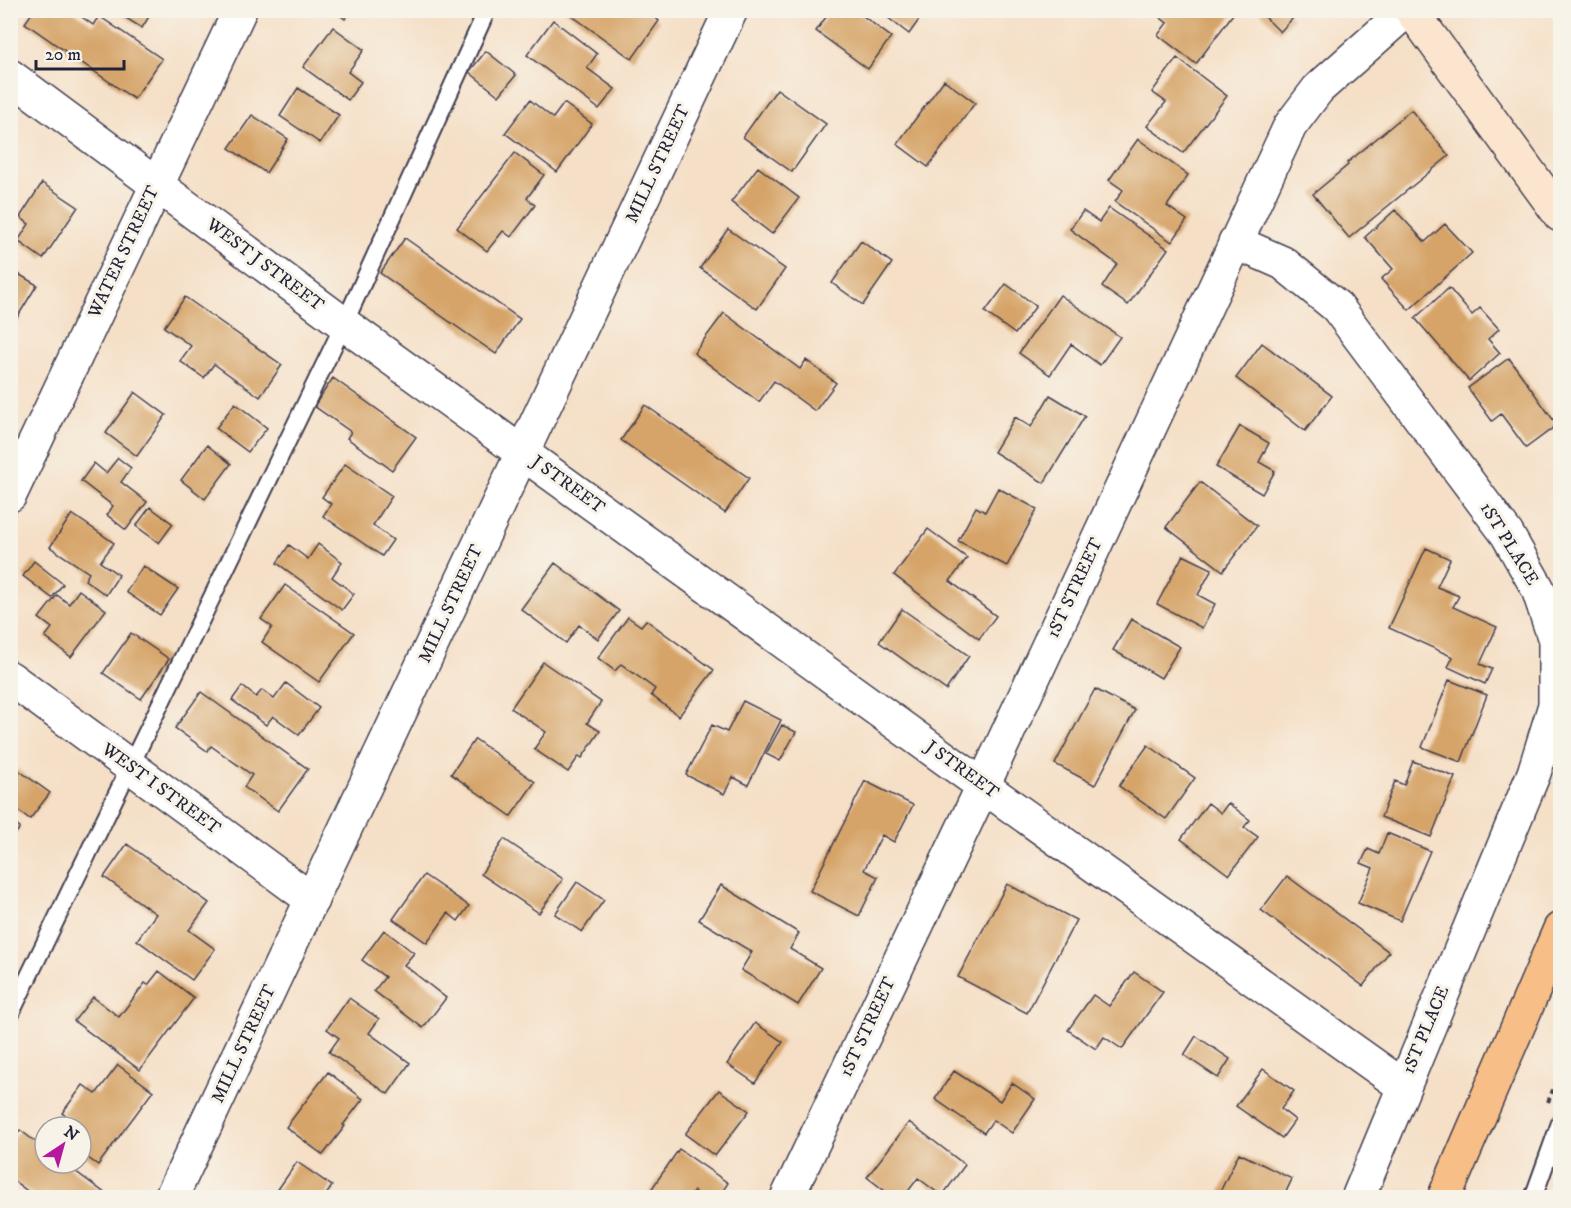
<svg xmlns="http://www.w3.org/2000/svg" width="1571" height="1208" font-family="'IM FELL DW Pica',serif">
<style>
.building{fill:#d6a469}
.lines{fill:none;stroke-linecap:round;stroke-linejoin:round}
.service-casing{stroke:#423e50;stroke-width:20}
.minor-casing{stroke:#423e50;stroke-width:36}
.tertiary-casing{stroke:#423e50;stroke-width:36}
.secondary-casing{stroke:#423e50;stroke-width:36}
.primary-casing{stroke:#423e50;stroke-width:36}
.path{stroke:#423e50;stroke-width:4;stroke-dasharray:4.5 4.5;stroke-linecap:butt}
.service{stroke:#fff;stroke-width:16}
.minor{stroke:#fff;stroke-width:33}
.tertiary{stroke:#fff;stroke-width:33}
.secondary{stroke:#fce5cf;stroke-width:33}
.primary{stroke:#f7be87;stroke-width:33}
.labels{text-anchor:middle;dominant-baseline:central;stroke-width:6;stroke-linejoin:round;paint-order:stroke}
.street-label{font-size:18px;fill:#22223b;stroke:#f7f3e8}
</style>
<rect width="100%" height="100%" fill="#f7f3e8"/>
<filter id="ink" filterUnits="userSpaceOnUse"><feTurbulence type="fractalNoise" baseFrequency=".0167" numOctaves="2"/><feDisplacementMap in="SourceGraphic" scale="12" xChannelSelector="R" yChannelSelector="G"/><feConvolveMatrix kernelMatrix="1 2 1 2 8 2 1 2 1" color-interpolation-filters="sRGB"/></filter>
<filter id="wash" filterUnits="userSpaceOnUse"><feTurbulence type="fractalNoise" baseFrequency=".008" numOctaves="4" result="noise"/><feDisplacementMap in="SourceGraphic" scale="24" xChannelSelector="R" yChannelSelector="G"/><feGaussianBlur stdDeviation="1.35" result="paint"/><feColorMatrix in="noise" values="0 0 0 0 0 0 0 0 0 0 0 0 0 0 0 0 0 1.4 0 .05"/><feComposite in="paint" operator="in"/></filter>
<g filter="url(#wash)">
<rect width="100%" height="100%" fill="#f5dfc6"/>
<g id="blocks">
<path class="building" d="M34,10H72L93,25L99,16L162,59L134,99L25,23Z
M113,10H153L142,28Z
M333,10H351L345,19Z
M564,10H645L659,21L632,59Z
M831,10H855L891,37L868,69L816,31Z
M878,10H926L909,34Z
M1151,10H1236L1196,64L1158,35L1167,23Z
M1258,10H1288L1287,12L1293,18L1280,32Z
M553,20L597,54L587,68L615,89L599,109L527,55Z
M333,27L364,50L348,72L361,82L348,100L303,67Z
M486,51L516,75L499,96L469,72Z
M1177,58L1227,96L1183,153L1147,126L1166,102L1152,92Z
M944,80L975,103L928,167L897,144Z
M298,88L339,115L320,143L280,116Z
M777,89L826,124L792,172L743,137Z
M530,100L553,118L564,103L592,124L557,172L505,133Z
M1411,110L1449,156L1349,238L1313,194L1348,165L1347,163Z
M252,115L288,139L266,173L229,148Z
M1138,139L1188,175L1167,206L1187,220L1172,242L1115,202L1123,190L1109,180Z
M515,153L544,175L527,198L535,205L511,237L503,231L487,251L457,228Z
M758,167L799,198L772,234L731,202Z
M42,183L78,207L43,259L18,241L29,224L20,217Z
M1109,208L1168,249L1128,305L1102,287L1117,264L1070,229L1083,211L1099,222Z
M1395,210L1425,242L1445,224L1472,253L1409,310L1381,279L1393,269L1365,237Z
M728,229L785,269L757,309L700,268Z
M405,238L520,319L496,354L380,273Z
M861,241L892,263L863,305L832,283Z
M10,269L37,285L10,329Z
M1006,284L1036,306L1015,334L985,312Z
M1449,288L1472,315L1480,308L1499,329L1488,339L1500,353L1469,381L1415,318Z
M1060,295L1120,337L1100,365L1071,344L1050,375L1019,353Z
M185,297L282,365L260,397L214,364L204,378L180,361L191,346L164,327Z
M724,313L800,369L806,360L836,383L815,411L774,381L759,402L694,353Z
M1262,343L1332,396L1305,431L1236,378Z
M1509,358L1557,425L1526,448L1501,414L1492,421L1468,388Z
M333,378L416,437L392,470L347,438L351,432L314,406Z
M135,392L166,415L137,456L106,433Z
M1050,395L1085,416L1044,483L994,452L1015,417L1031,427Z
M235,403L267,428L248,452L216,428Z
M645,405L749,478L725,513L621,440Z
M1240,426L1269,443L1259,462L1275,471L1262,494L1216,467Z
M207,445L231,464L205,499L181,480Z
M118,458L131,468L121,482L147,502L126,530L107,515L113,506L81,481L94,463L106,473Z
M345,464L392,496L373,525L393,540L382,556L323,516L331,504L322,497Z
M1200,482L1257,526L1223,571L1166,527Z
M998,488L1037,509L1007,566L958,541L976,507L985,512Z
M150,507L173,524L159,543L136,526Z
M72,514L114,543L100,562L119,575L106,595L85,580L89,573L50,547Z
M928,529L967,558L950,581L996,616L979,639L894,575Z
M318,544L342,562L332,577L354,594L342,610L277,563L289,545L308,559Z
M1426,548L1450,559L1437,587L1459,596L1453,607L1497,627L1480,664L1492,669L1485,684L1448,667L1453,657L1389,628Z
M1183,555L1212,569L1198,595L1215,604L1202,628L1157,604Z
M34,561L63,584L52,598L23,576Z
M555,563L619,611L598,639L579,625L566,643L521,609Z
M143,566L178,589L160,615L126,592Z
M285,585L354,633L319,682L262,642L272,627L261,619Z
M79,590L106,610L71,657L45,637L52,628L39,618L57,595L69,604Z
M902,609L969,656L946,690L879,642Z
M628,617L641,626L646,620L714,670L679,716L651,695L655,689L621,664L615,671L598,658Z
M1131,619L1180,647L1161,678L1113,650Z
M131,633L169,659L141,699L103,673Z
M543,662L601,702L587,723L600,731L582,758L579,756L568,772L534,749L546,732L511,708Z
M1449,680L1487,695L1461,762L1422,747Z
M286,683L319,708L299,735L273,716L266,725L232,700L242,686L256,697L262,690L274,699Z
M1095,689L1135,710L1095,785L1055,764Z
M201,692L308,769L278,811L244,787L252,775L211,746L207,751L175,728Z
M743,701L781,720L748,785L733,777L724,794L686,775L712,725L727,732Z
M782,725L796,732L780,761L766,754Z
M475,739L535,782L511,816L451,774Z
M1148,745L1195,778L1166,819L1119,786Z
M1413,761L1455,777L1431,837L1381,817L1395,781L1404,785Z
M10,764L50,793L30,819L10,805Z
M865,781L913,805L894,842L882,835L864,870L878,877L859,916L810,891Z
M1208,803L1221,813L1228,803L1250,820L1244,827L1258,837L1229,875L1181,839Z
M10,820L20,828L10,840Z
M1387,833L1430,851L1400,921L1358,903L1373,868L1361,863L1368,849L1379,854Z
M504,839L563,879L539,913L481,874Z
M127,844L209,903L189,930L215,949L192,980L137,940L156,914L104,877Z
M424,875L469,906L458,921L448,913L427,943L393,919Z
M1287,876L1389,952L1363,986L1261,910Z
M577,882L604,900L582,932L555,914Z
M1007,884L1076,920L1027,1013L958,977Z
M721,885L799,933L790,949L821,968L798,1005L741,970L752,952L699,920Z
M384,930L414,953L404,965L446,998L423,1028L374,991L385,977L362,960Z
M159,971L194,998L140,1070L74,1021L93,997L119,1017L145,983L148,985Z
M1134,972L1163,992L1122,1049L1104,1037L1096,1049L1068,1030L1093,995L1109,1006Z
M349,998L379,1019L369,1033L410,1063L388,1094L329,1052L339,1038L327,1029Z
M755,1023L783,1042L755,1083L727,1064Z
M1196,1036L1230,1059L1218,1078L1184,1055Z
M118,1065L153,1091L98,1165L81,1153V1127H71L74,1122L62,1113L83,1085L96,1094Z
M1263,1069L1294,1091L1281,1109L1295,1120L1282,1138L1236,1106Z
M954,1071L1000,1101L1012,1083L1035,1099L1012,1133L993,1120L984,1133L935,1099Z
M328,1072L363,1099L343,1125L345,1126L323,1155L286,1127Z
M719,1090L749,1111L715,1156L685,1134Z
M909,1122L965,1165L942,1196L918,1178L903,1198H894L867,1177Z
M20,1130L45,1149V1163H64L106,1194L103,1198H37L10,1178V1142Z
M679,1149L728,1183L718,1198H703L694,1191L689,1198L646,1197Z
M1239,1153L1292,1179L1283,1198H1217Z
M297,1162L332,1186L324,1198H272Z"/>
</g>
</g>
<g filter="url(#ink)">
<use href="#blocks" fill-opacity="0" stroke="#423e50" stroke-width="1.5"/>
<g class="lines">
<g class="service-casing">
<path id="service" d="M10,1015L344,324L487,10
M1533,1198L1560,1123"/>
</g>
<g class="minor-casing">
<path id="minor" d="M10,76L344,324L983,786L1403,1086
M1235,242L1283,263L1337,307L1507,534L1538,589L1555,640V705L1534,773L1358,1198
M10,495L240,10
M10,678L312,900
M787,1198L983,786L1290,126L1318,89L1407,10"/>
</g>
<g class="tertiary-casing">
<path id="tertiary" d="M171,1198L731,10"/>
</g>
<g class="secondary-casing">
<path id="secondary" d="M1411,10L1560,215"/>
</g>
<g class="primary-casing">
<path id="primary" d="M1444,1198L1560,929"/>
</g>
<path class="path" d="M1548,1102L1560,1073"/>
<use href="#service" class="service"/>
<use href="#minor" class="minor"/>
<use href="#tertiary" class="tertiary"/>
<use href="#secondary" class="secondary"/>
<use href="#primary" class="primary"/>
</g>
</g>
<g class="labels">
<g class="street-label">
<text transform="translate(658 164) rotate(-65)">MILL STREET</text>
<text transform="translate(124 252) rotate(-65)">WATER STREET</text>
<text transform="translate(265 265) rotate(37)">WEST J STREET</text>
<text transform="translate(568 485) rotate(36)">J STREET</text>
<text transform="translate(1509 544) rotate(58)">1ST PLACE</text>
<text transform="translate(1075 588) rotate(-65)">1ST STREET</text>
<text transform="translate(451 604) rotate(-65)">MILL STREET</text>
<text transform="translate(962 770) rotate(36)">J STREET</text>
<text transform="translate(161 789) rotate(36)">WEST I STREET</text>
<text transform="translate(868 1027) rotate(-65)">1ST STREET</text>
<text transform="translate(1426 1030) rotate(-67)">1ST PLACE</text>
<text transform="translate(244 1044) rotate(-65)">MILL STREET</text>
</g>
</g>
<rect width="1571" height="1208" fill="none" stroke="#f7f3e8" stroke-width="36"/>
<g transform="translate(63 1145) rotate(36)"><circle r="28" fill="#f7f3e8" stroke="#a29fa3" stroke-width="1.5"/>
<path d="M0-4.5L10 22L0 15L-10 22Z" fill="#b5179e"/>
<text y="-9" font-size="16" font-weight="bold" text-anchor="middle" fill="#22223b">N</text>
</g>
<path d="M36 60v9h88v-9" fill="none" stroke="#22223b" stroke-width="3"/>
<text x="45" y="60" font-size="18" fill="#22223b" stroke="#f7f3e8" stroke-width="4.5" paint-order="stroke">20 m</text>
</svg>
